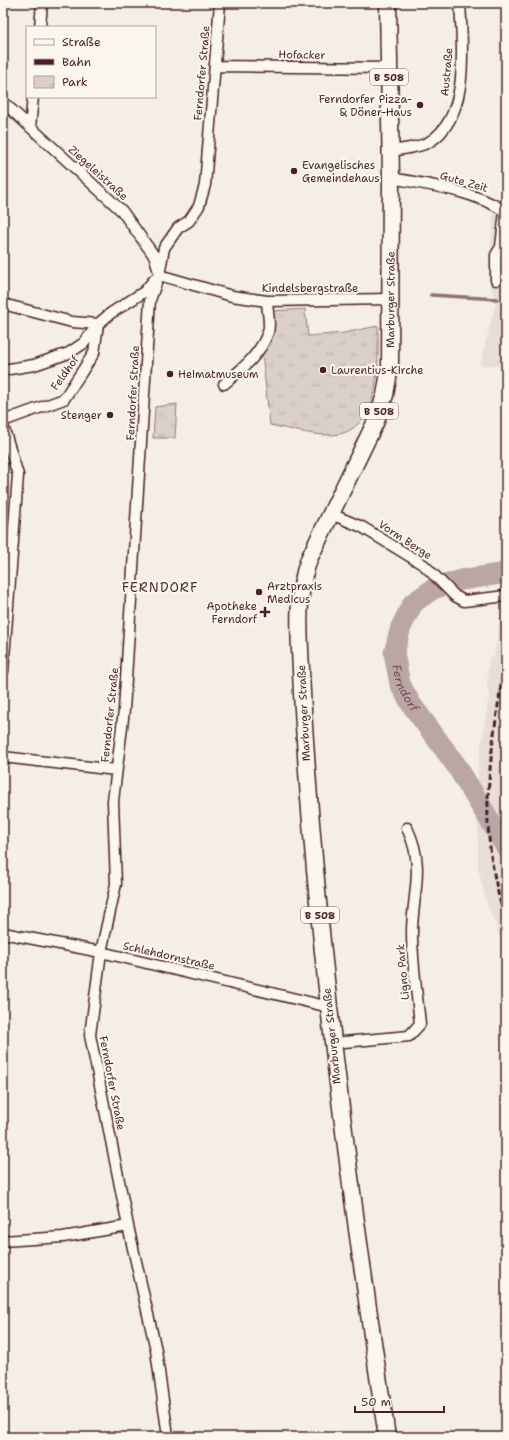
<svg xmlns="http://www.w3.org/2000/svg" width="509" height="1440" font-family="'Shantell Sans',sans-serif">
<style>
.built{fill:#e7dfd6}
.park{fill:url(#park-tufts);stroke:#92787a}
.lines{fill:none;stroke-linecap:round;stroke-linejoin:round}
.stream{stroke:#8d7174;stroke-width:3.5}
.river{stroke:#baa7a5;stroke-width:21}
.minor-casing{stroke:#4a1f2b;stroke-width:13}
.primary-casing{stroke:#4a1f2b;stroke-width:19}
.minor{stroke:#fbf7ec;stroke-width:10}
.primary{stroke:#fbf7ec;stroke-width:16}
.rail{stroke:#4a1f2b;stroke-width:3;stroke-dasharray:6 3;stroke-linecap:butt}
.poi-dot{fill:#4a1f2b;stroke:#fbf7ec;stroke-width:1.5}
.labels{text-anchor:middle;dominant-baseline:central;stroke-width:4;stroke-linejoin:round;paint-order:stroke}
.shield{fill:#fbf7ec;stroke:#7f6065;stroke-width:1}
.shield-label{font-size:10px;font-weight:bold;fill:#4a1f2b}
.street-label{font-size:11px;fill:#4a1f2b;stroke:#fbf7ec}
.poi-label{font-size:11px;fill:#4a1f2b;stroke:#fbf7ec;text-anchor:start}
.water-label{font-size:12px;font-style:italic;fill:#714f56;stroke:#fbf7ec}
.quarter-label{font-size:13px;letter-spacing:1px;fill:#4a1f2b;stroke:#fbf7ec}
</style>
<defs>
<pattern id="park-tufts" width="24" height="20" patternUnits="userSpaceOnUse"><rect width="24" height="20" fill="#dbd0c9"/><path d="M3 7l-1-3M5 7V3M7 7l1-3M15 17l-1-3M17 17v-4M19 17l1-3" fill="none" stroke="#bdb2ad"/></pattern>
</defs>
<rect width="100%" height="100%" fill="#f4eee4"/>
<filter id="ink" filterUnits="userSpaceOnUse"><feTurbulence type="fractalNoise" baseFrequency=".025" numOctaves="2"/><feDisplacementMap in="SourceGraphic" scale="8" xChannelSelector="R" yChannelSelector="G"/><feConvolveMatrix kernelMatrix="1 2 1 2 8 2 1 2 1" color-interpolation-filters="sRGB"/></filter>
<g filter="url(#ink)">
<path class="built" d="M506,204V366L480,365L496,302L489,281L493,215Z
M506,533V736L500,800L503,816L497,832L506,874V953L486,901L478,868V766L489,696L487,689L489,657L494,656L499,627L504,579L502,563Z"/>
<path class="park" d="M305,309L308,336L344,333L378,326C378,359 382,424 340,434C322,438 289,429 270,425L262,353L274,335L272,311Z
M177,404L175,438H153L155,407Z"/>
<g class="lines">
<path class="stream" d="M431,295L497,299"/>
<path class="river" id="s1" d="M506,573L461,580L433,589L413,603L401,627L394,653L400,684L411,704L456,765L506,847"/>
<g class="minor-casing">
<path id="minor" d="M40,27L42,3
M215,66L388,68
M3,102L122,211L155,257L158,269
M30,127L33,97
M391,151C402,149 419,148 429,142C471,117 462,44 460,3
M391,178C430,185 471,190 505,211L501,247L496,255V280
M159,275L232,296L267,301L390,299
M3,304L72,322L98,324
M3,370L34,365L69,353L84,343L98,324L111,313L144,292L155,279
M224,384C241,370 261,354 268,332C271,324 267,310 267,301
M3,421L64,399L94,353L98,324
M3,426L18,475L3,671
M331,514L362,527L424,565L455,596L464,601L506,596
M3,757L116,770
M3,933L101,952L329,1007
M333,1043L409,1036L420,1024C417,994 412,963 412,933C412,894 426,867 407,828
M3,1241L63,1237L128,1226
M168,1437L156,1350L128,1226L90,1035L101,952L116,884L113,801L124,710L150,300L159,275L164,248L178,228L189,221L199,206L205,185L220,3"/>
</g>
<g class="primary-casing">
<g id="primary">
<path id="s2" d="M387,1437C354,1216 323,994 307,771C305,737 302,703 301,669C299,631 296,595 309,559L376,421L385,395L390,366L391,178L388,3"/>
</g>
</g>
<use href="#minor" class="minor"/>
<use href="#primary" class="primary"/>
<path class="rail" d="M506,649C499,707 486,767 488,825C490,858 496,890 506,921"/>
</g>
</g>
<g class="poi-dot">
<circle cx="420" cy="105" r="4"/>
<circle cx="294" cy="171" r="4"/>
<circle cx="323" cy="370" r="4"/>
<circle cx="170" cy="374" r="4"/>
<circle cx="110" cy="415" r="4"/>
<circle cx="259" cy="592" r="4"/>
<path d="M263 606h4v4h4v4h-4v4h-4v-4h-4v-4h4z"/>
</g>
<g class="labels">
<g class="shield">
<rect x="370" y="69" width="38" height="16" rx="3"/>
<rect x="360" y="403" width="38" height="16" rx="3"/>
<rect x="301" y="907" width="38" height="16" rx="3"/>
</g>
<g class="shield-label">
<text x="389" y="77">B 508</text>
<text x="379" y="411">B 508</text>
<text x="320" y="915">B 508</text>
</g>
<g class="street-label">
<text transform="translate(302 55) rotate(1)">Hofacker</text>
<text transform="translate(447 72) rotate(-85)">Austraße</text>
<text transform="translate(202 73) rotate(-85)">Ferndorfer Straße</text>
<text transform="translate(98 173) rotate(42)">Ziegeleistraße</text>
<text transform="translate(464 182) rotate(16)">Gute Zeit</text>
<text x="310" y="288">Kindelsbergstraße</text>
<text stroke="none"><textPath href="#s2" startOffset="1161">Marburger Straße</textPath></text>
<text transform="translate(65 373) rotate(-54)">Feldhof</text>
<text transform="translate(133 393) rotate(-87)">Ferndorfer Straße</text>
<text transform="translate(405 540) rotate(33)">Vorm Berge</text>
<text transform="translate(304 713) rotate(-93)">Marburger Straße</text>
<text transform="translate(110 715) rotate(-84)">Ferndorfer Straße</text>
<text transform="translate(169 956) rotate(13)">Schlehdornstraße</text>
<text transform="translate(403 972) rotate(-95)">Ligno Park</text>
<text transform="translate(332 1036) rotate(-96)">Marburger Straße</text>
<text transform="translate(112 1083) rotate(79)">Ferndorfer Straße</text>
</g>
<g class="poi-label">
<text x="412" y="99" text-anchor="end">Ferndorfer Pizza-<tspan x="412" dy="13">&amp; Döner-Haus</tspan></text>
<text x="302" y="165">Evangelisches<tspan x="302" dy="13">Gemeindehaus</tspan></text>
<text x="331" y="370">Laurentius-Kirche</text>
<text x="178" y="374">Heimatmuseum</text>
<text x="102" y="415" text-anchor="end">Stenger</text>
<text x="267" y="586">Arztpraxis<tspan x="267" dy="13">Medicus</tspan></text>
<text x="257" y="606" text-anchor="end">Apotheke<tspan x="257" dy="13">Ferndorf</tspan></text>
</g>
<g class="water-label">
<text stroke="none"><textPath href="#s1" startOffset="190">Ferndorf</textPath></text>
</g>
<g class="quarter-label">
<text x="160" y="587">FERNDORF</text>
</g>
</g>
<rect width="509" height="1440" fill="none" stroke="#fbf7ec" stroke-width="16"/>
<rect x="8" y="8" width="493" height="1424" fill="none" stroke="#4a1f2b" stroke-width="1.5" filter="url(#ink)"/>
<rect x="26" y="26" width="130" height="72" fill="#fbf7ec" stroke="#b4a19f"/>
<rect x="34" y="39" width="20" height="6" fill="#fbf7ec" stroke="#b4a19f"/>
<text x="62" y="46" font-size="12" fill="#4a1f2b">Straße</text>
<rect x="34" y="59" width="20" height="6" fill="#4a1f2b" stroke="#b4a19f"/>
<text x="62" y="66" font-size="12" fill="#4a1f2b">Bahn</text>
<rect x="34" y="76" width="20" height="12" fill="url(#park-tufts)" stroke="#b4a19f"/>
<text x="62" y="86" font-size="12" fill="#4a1f2b">Park</text>
<path d="M355 1406v6h89v-6" fill="none" stroke="#4a1f2b" stroke-width="2"/>
<text x="361" y="1406" font-size="12" fill="#4a1f2b" stroke="#fbf7ec" stroke-width="3" paint-order="stroke">50 m</text>
</svg>
